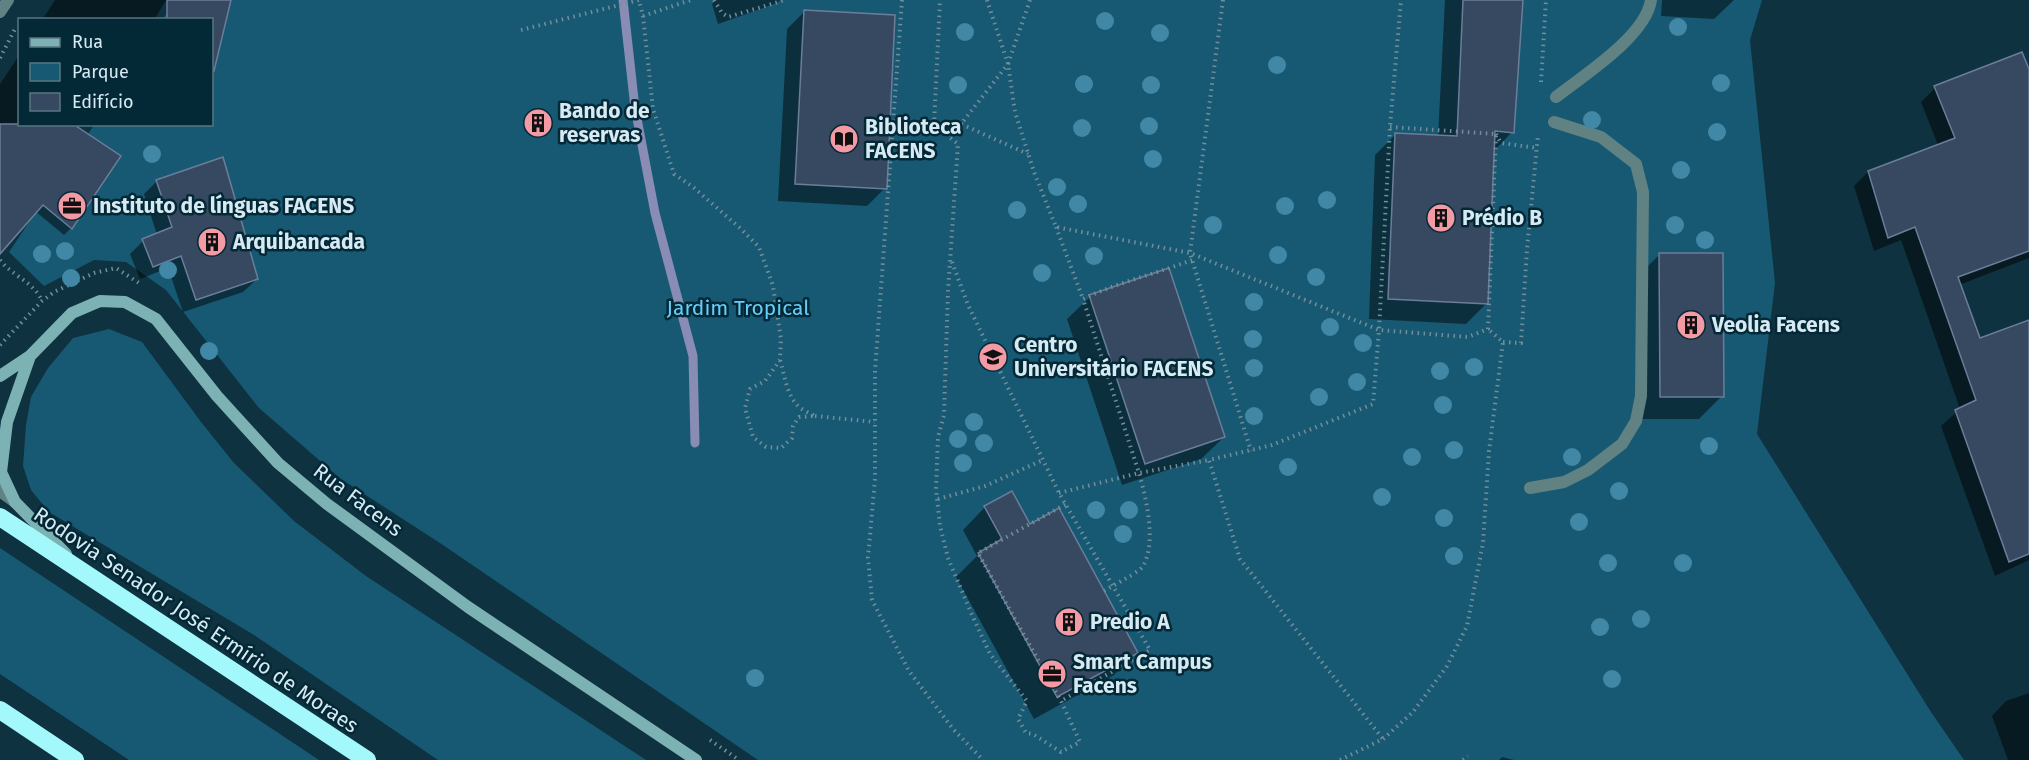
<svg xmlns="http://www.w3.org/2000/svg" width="2029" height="760" font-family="'Fira Sans',sans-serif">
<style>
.green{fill:#175973}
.shadow{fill:#0007}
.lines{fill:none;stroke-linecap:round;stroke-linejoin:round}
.stream{stroke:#898cb4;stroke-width:9}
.building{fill:#374861;stroke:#6b7e99;stroke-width:1.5}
.path{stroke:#738e9a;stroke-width:4;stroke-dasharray:1.5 4.5;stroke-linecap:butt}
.lane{stroke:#618283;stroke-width:12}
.street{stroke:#618283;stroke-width:12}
.secondary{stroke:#7cb2b4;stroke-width:12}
.highway{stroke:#a3f8fc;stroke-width:18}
.path-bridge{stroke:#738e9a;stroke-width:4;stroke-dasharray:1.5 4.5;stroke-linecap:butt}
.tree{fill:#4088a6}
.labels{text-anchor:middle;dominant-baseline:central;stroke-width:5;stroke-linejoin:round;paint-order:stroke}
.poi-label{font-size:21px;font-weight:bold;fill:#d7eaf3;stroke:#032836;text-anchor:start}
.park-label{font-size:21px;fill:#68cef9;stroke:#032836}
.street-label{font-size:21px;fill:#d7eaf3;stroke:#032836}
</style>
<rect width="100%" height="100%" fill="#0e3240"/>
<path class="green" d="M176,0H1762L1750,40L1775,283L1757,434L1931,712L1964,760H758L443,545L341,479L259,408L166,290L126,262L94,260L44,286L9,252L94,125L212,124V20L163,19Z
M109,329L142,342L201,422L234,463L294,521L366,576L646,760H438L254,635L49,512L31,490L23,466L26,425L31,397L48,368L73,338Z
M0,548L319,760H129L0,674Z"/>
<path class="shadow" d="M55,0H169L165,2L154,20H42Z
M716,0H780L777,3L718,24L712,4Z
M1445,0H1521L1512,132L1492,153L1486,304L1466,324L1369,319L1375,155L1395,135L1438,137Z
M1662,0H1734L1714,19L1661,16Z
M805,11L885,188L867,206L778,201L787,29Z
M20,54V124H74L77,126L71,228L64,235L35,211L0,251V84Z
M2029,73V258L1959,285L1979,340L2029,322V560L1995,576L1941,426L1960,409L1901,240L1874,251L1854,186L1868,172L1938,145L1921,102L1935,88Z
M157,181L257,279L243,292L183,312L168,268L140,279L130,254L143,241L157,235L144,194Z
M1659,255L1722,396L1699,419H1638L1637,277Z
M1090,297L1224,437L1201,459L1122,485L1067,319Z
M985,507L1029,526L1136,652L1114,675L1034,719L956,577L977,556L963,530Z
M2029,693V760H2008L1992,716L2006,701Z
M1502,757L1514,760H1499Z"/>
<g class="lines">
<path class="stream" d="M623,0L635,108L655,213L693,356L695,443"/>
</g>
<path class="building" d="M167,0H231L214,71L212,68V20H167Z
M1463,0H1523L1514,133L1495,131L1488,304L1388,299L1395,133L1457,136Z
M804,10L895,15L887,189L795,184Z
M2022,52L2029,69V251L1958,277L1980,338L2029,320V554L2009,562L1955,410L1976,400L1915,227L1888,238L1868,171L1955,138L1934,86Z
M0,124H73L121,156L72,229L43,205L0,254Z
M223,157L258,279L196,300L181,256L153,267L142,239L172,227L156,180Z
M1659,253H1723L1724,397H1660Z
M1169,268L1225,437L1145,464L1089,295Z
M1012,491L1030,524L1059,508L1138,653L1057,697L978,553L1002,539L984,506Z"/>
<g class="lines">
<path class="path" d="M714,0L722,13L728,17L785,0
M902,0L875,371V479L868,558L872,600L909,671L953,729L983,760
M987,0L1008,64L961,124L1028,154
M1030,0L1008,64L1015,112L1034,172L1056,227L1190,253L1379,330L1373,404L1272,445L1209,460L1240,559L1383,739
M1223,0L1190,253L1251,451
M643,16L691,0
M521,30L639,0L643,16L653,109L674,174L693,187L740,228L759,247L773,286L781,339L780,360L765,381L750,389L745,408L753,437L766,447L781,448L792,438L793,426L799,417L815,416C810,413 802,410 798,406C786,393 785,376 780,360
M0,58L15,29
M1541,82L1546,0
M961,124L934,125L958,144L948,291L944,415L938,437L936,489L940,526L948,558L972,615L990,654L1027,701L1018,719L1026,733L1033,734L1061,752L1080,742L1061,701L978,553L1066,504
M934,125L940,0
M1390,127L1496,134L1488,329L1468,337L1379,330L1390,127L1401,0
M1496,134L1501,143L1537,148
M1056,227L1083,299
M0,260C11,275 34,282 42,301
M1192,260C1156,274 1118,282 1083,299L1139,473L1209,460
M952,262L968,305L1059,493L1150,650L1061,701
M1503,342L1521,343L1527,249L1538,135
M0,345L42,301L54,292L94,273L116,268L139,283
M815,416L875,422
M1059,493L1139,473C1146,498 1157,542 1143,566C1141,570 1135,572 1132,575
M938,499L985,486L1043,460
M710,740L739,760
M1340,760L1383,739L1413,712L1447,666L1467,626L1483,543L1489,451L1503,342L1488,329
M1463,760L1468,756"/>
<path class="lane" d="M1556,97C1584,75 1646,36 1651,0
M1530,488L1564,482L1588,470L1622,444L1636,421L1641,396L1643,192L1636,164L1601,137L1554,122
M0,491L15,502"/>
<path class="street" d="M0,12L8,0"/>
<path class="secondary" d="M30,356L7,422L1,472L15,502L66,554
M0,376L30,356L72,313L100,301L125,302L156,319L217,396L278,463L327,504L468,607L696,760"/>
<path class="highway" d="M0,517L367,760
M0,710L75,760"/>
<path class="path-bridge" d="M1104,591L1132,575"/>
</g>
<g class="tree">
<circle cx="1105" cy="21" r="9"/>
<circle cx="1678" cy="27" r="9"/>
<circle cx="965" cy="32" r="9"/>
<circle cx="1160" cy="33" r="9"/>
<circle cx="1277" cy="65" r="9"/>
<circle cx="1721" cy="83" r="9"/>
<circle cx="1084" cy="84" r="9"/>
<circle cx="958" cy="85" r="9"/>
<circle cx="1151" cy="85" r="9"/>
<circle cx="1592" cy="120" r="9"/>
<circle cx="1149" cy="126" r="9"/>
<circle cx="1082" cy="128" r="9"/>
<circle cx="1717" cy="132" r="9"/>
<circle cx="152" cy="154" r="9"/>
<circle cx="1153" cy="159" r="9"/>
<circle cx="1681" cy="170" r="9"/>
<circle cx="1057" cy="187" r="9"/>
<circle cx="1327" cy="200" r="9"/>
<circle cx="1078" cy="204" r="9"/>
<circle cx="1285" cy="206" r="9"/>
<circle cx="1017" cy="210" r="9"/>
<circle cx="1213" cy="225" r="9"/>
<circle cx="1675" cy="225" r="9"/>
<circle cx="1705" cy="240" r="9"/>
<circle cx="65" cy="251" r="9"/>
<circle cx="42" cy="254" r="9"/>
<circle cx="1278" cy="255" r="9"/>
<circle cx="1094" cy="256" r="9"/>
<circle cx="168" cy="270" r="9"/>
<circle cx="1042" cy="273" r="9"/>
<circle cx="1316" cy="277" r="9"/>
<circle cx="71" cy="278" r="9"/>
<circle cx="1254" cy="302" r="9"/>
<circle cx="1330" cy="327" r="9"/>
<circle cx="1253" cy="339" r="9"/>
<circle cx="1363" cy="343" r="9"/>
<circle cx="209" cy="351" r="9"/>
<circle cx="1474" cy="367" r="9"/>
<circle cx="1254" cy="368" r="9"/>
<circle cx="1440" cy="371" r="9"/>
<circle cx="1357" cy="382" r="9"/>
<circle cx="1319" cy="397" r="9"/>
<circle cx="1443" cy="405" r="9"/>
<circle cx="1254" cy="416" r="9"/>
<circle cx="974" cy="422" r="9"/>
<circle cx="958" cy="439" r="9"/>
<circle cx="984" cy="443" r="9"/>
<circle cx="1709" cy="446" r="9"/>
<circle cx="1454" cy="450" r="9"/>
<circle cx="1412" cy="457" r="9"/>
<circle cx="1572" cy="457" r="9"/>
<circle cx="963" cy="463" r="9"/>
<circle cx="1288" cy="467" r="9"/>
<circle cx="1619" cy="491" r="9"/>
<circle cx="1382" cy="497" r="9"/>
<circle cx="1096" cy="510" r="9"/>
<circle cx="1129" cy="510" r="9"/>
<circle cx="1444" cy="518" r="9"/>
<circle cx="1579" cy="522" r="9"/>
<circle cx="1123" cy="534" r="9"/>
<circle cx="1454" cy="556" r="9"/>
<circle cx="1608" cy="563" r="9"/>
<circle cx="1683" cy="563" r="9"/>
<circle cx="1641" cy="619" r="9"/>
<circle cx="1600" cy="627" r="9"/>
<circle cx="755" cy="678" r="9"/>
<circle cx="1612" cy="679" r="9"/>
</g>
<defs>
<g id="building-disc" transform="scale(1.5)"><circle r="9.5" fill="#f49aa4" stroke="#032836"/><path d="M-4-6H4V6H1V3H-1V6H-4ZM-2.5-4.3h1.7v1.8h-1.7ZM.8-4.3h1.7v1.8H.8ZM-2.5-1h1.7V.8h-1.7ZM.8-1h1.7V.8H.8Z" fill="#111"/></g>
<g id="library-disc" transform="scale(1.5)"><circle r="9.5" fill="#f49aa4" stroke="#032836"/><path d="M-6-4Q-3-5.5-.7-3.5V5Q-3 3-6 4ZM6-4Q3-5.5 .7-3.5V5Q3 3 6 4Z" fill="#111"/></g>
<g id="office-disc" transform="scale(1.5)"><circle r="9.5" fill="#f49aa4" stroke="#032836"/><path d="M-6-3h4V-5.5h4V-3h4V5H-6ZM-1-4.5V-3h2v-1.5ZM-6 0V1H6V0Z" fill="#111"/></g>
<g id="university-disc" transform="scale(1.5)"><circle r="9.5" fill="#f49aa4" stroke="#032836"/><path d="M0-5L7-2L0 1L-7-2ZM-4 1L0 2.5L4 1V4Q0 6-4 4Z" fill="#111"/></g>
</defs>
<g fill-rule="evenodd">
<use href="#building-disc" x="538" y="123"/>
<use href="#library-disc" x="844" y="139"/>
<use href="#office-disc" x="72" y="206"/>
<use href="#building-disc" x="1441" y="218"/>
<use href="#building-disc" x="212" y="242"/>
<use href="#building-disc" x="1691" y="325"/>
<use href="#university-disc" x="993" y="357"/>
<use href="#building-disc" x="1069" y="622"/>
<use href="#office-disc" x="1052" y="674"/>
</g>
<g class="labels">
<g class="poi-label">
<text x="559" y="111">Bando de<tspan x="559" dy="24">reservas</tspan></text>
<text x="865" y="127">Biblioteca<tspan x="865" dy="24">FACENS</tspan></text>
<text x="93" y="206">Instituto de línguas FACENS</text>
<text x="1462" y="218">Prédio B</text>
<text x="233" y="242">Arquibancada</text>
<text x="1712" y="325">Veolia Facens</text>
<text x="1014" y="345">Centro<tspan x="1014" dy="24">Universitário FACENS</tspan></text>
<text x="1090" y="622">Predio A</text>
<text x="1073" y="662">Smart Campus<tspan x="1073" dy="24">Facens</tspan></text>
</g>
<g class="park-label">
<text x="738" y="308">Jardim Tropical</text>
</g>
<g class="street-label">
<text transform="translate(358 500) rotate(37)">Rua Facens</text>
<text transform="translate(196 620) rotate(34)">Rodovia Senador José Ermírio de Moraes</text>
</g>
</g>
<rect x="18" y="18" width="195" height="108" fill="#032836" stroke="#587682" stroke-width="1.5"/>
<rect x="30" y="38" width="30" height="9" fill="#7cb2b4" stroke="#587682" stroke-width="1.5"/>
<text x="72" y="48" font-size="18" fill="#d7eaf3">Rua</text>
<rect x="30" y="63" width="30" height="18" fill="#175973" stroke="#587682" stroke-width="1.5"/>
<text x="72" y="78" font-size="18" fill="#d7eaf3">Parque</text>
<rect x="30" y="93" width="30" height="18" fill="#374861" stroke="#587682" stroke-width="1.5"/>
<text x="72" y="108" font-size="18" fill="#d7eaf3">Edifício</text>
</svg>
